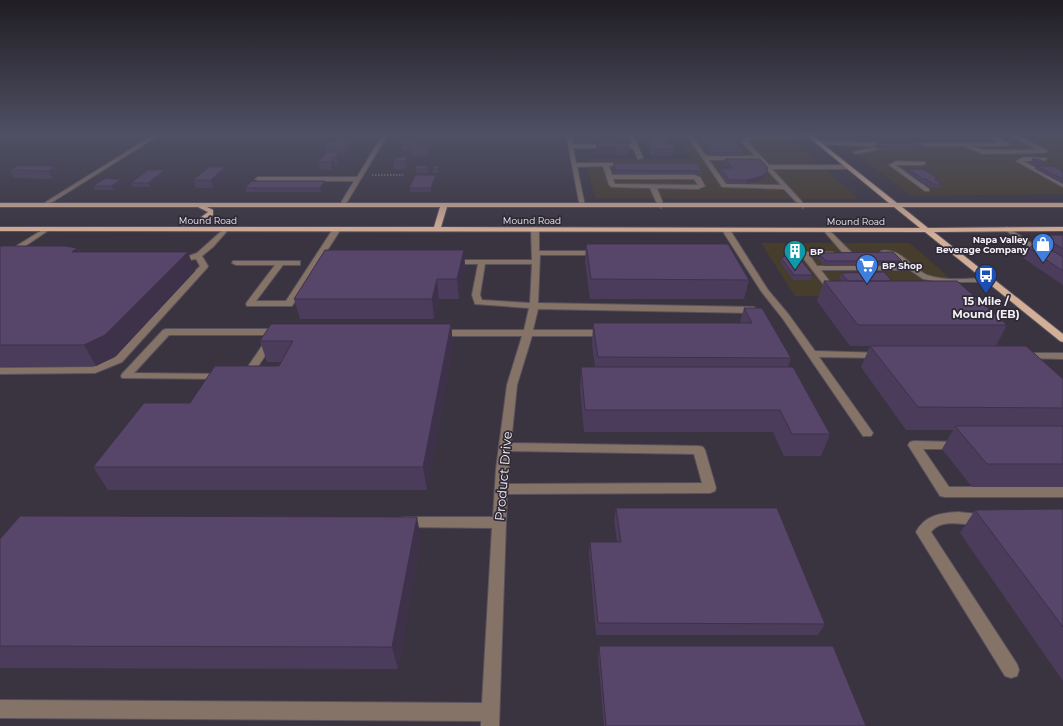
<svg xmlns="http://www.w3.org/2000/svg" width="1063" height="726" font-family="Montserrat,sans-serif">
<style>
.commercial{fill:#463d2c}
.lines{fill:none;stroke-linecap:round;stroke-linejoin:round}
.minor-casing{stroke:#58525d;stroke-width:2}
.major-casing{stroke:#58525d;stroke-width:2}
.path{stroke:#8b8691;stroke-width:1.5;stroke-dasharray:1.5 1.5;stroke-linecap:butt}
.minor{fill:#867368;fill-rule:evenodd}
.major{fill:#d4af98;fill-rule:evenodd}
.wall{fill:#4c3c5b}
.shaded-wall{fill:#3e314a}
.building{fill:#58466a;stroke:#3e314a}
.labels{text-anchor:middle;dominant-baseline:central;stroke-width:3.5;stroke-linejoin:round;paint-order:stroke}
.far-street-label{font-size:9px;fill:#f3eff7;stroke:#2f2a36}
.far-poi-label{font-size:9px;font-weight:bold;fill:#f3eff7;stroke:#2f2a36;text-anchor:start}
.poi-label{font-size:11px;font-weight:bold;fill:#f3eff7;stroke:#2f2a36}
.near-street-label{font-size:13px;fill:#f3eff7;stroke:#2f2a36}
</style>
<rect width="100%" height="100%" fill="#3a3440"/>
<path class="commercial" d="M676,134H785L859,199L595,198L585,159H693Z
M829,134H1063V194L912,196Z
M761,243H910L970,296H795Z"/>
<g class="lines">
<g class="minor-casing">
<path id="minor" d="M155,134H161L46,206L41,205Z
M383,134H388L344,207L339,206L354,181H258L255,179L258,177H357Z
M566,134H571L573,144H632L628,134H633L643,158L638,159L633,148H573L576,163H615V165L609,166L612,175H694L700,177L705,186L698,189L657,188L664,206L661,208L658,206L650,188L612,187L609,185L603,166L577,167L585,206L580,207ZM613,179H694L698,185L615,184Z
M686,134H691L706,156H755L741,141L753,135H811L814,137L813,138L754,139L747,141L769,165H848L851,167L848,169H772L805,205L806,206L803,208L801,207L784,189L722,187ZM709,160H758L781,185L726,184Z
M984,134H990L1010,144L1007,146H972L983,150H1038L1008,134H1015L1048,151L1045,153L982,154L963,146L909,147L906,145L909,143H999Z
M818,141H863L889,143L892,145L889,147L816,144V142Z
M875,147L878,149L877,150L856,154L853,152Z
M1024,157L1046,158L1047,159L1044,161H1023L1063,183V187L1016,161Z
M896,161L925,162V164L923,165H896L929,189V191H925L889,165Z
M47,227L49,228V230L12,255H9L5,253Z
M226,227L230,229L228,230L213,247L202,256L208,266L207,268L122,362L95,373L0,374V368L93,367L114,358L200,266L196,259L178,262H175V258L186,257L197,253Z
M337,227L341,229L321,260H330L334,262L330,264H318L292,306H247L246,304L247,302L275,265H236L232,263L233,261H300V265H283L256,301H286L333,229Z
M535,227L539,229V251H598L602,253L598,255H540L538,303L754,307L758,310L754,313L538,309L533,330H606L611,333L606,336H532L517,385L511,443L699,446L703,447L705,450L716,488L715,491L710,493L507,494L499,726H481V721L0,718V700L482,703L492,528L405,527L400,526L398,522L400,518L405,517H493L496,469L507,385L522,336H438L433,333L438,330H524L529,308L475,304L472,295L478,264H452L448,262L452,260H532L531,229ZM485,264H532L530,303L482,300L480,295ZM510,451L694,454L702,483L508,484Z
M1007,227L1063,264V270L1005,230V228Z
M726,228L730,230L768,290L789,315L815,351L883,353L885,355L883,357L880,358L819,357L871,430L873,433L871,436H863L783,319L761,291L722,230Z
M826,228L828,229L854,255V259H848L824,231V229Z
M881,251C901,247 911,268 927,275C946,282 970,278 990,278L994,280L990,282H940L923,279L910,270H821L834,287L830,289H827L800,254L804,252H833V256H810L817,266H905L894,258L881,255Z
M166,329H280L285,332L280,335H169L134,373L222,374L227,377L226,379L122,378L121,376L122,374L163,330Z
M271,336L276,339L251,377L246,380L242,379L241,377L268,337Z
M1024,353H1063V359L1021,358L1019,356Z
M914,441L961,442L963,445L961,448L957,449H923L949,487H1063V497H945L940,496L908,445L910,442Z
M958,512L988,515L990,519L988,523C971,529 943,515 931,532L1017,664L1019,670L1017,676L1011,678L1005,676L916,532C925,515 941,513 958,512Z"/>
</g>
<g class="major-casing">
<path id="major" d="M805,134H810L897,203H1063V207H902L928,228L1063,227V231L934,232L1063,334V342L1060,341L925,232L0,231V227H434L440,207H207L213,210V215L204,221L184,225L182,224V222L200,218L208,212L198,207H0V203H889ZM447,207H894L920,228L441,227Z"/>
</g>
<path class="path" d="M650,153L654,154
M372,175H403"/>
<use href="#minor" class="minor"/>
<use href="#major" class="major"/>
</g>
<path class="wall" d="M338,134H357L354,139H351L350,141L353,148L346,155H341L342,160L338,165H335V166L332,170H320L318,162L327,152L326,145L338,141L337,136Z
M408,134H421V143L420,146H428L429,153L428,156L410,155V151H403L402,144L408,140Z
M591,134H621L622,136L621,143L629,147L628,155H617V153L597,155L596,149V142H604L603,141H594Z
M643,134H667L666,136L670,138L669,139L672,143V145L675,147L673,156H655L654,154H652L649,149L650,145L649,144H647L645,139V137Z
M695,134H733L729,136L744,152L743,156H711Z
M841,134H868L872,137V135L989,136L987,140H976L974,143H878L873,140V142H851Z
M876,143L925,147L924,151H880L875,147Z
M408,157L409,165L406,169H394L393,161Z
M725,159L768,168L766,176L762,180L746,184H728L719,172L720,168H728L724,163Z
M1032,159L1044,162L1042,166L1063,171V184L1035,169L1036,166L1030,163Z
M614,163L702,171V174H616L613,166Z
M56,166L60,174L52,179L14,178L10,170Z
M428,166V169L427,173H416L415,169Z
M440,166V170L439,173H433V169Z
M907,169L939,179L938,181L942,184L940,188H931L924,183H921L906,172Z
M165,170L166,174L150,187H132L131,183Z
M228,175L213,188H196L193,180Z
M121,179L123,183L114,190H95L93,186Z
M436,179L431,192H410L409,188Z
M326,185L321,192H246L245,188Z
M1040,235H1063V285L1023,258L1029,248L1036,245L1035,244Z
M586,244L749,280L744,299H590L585,262Z
M0,246L77,248L80,252L195,271L116,356L96,366L0,367Z
M464,250L465,269L459,299H439L434,319H300L294,299Z
M818,253L902,261L900,265L824,266L817,257Z
M783,256L813,275L811,280H793L780,262L781,258H782Z
M841,273L892,281L1007,325L996,346L1063,379V487H972L942,449L953,430H906L861,367L870,346H850L817,301L824,281H842L839,278Z
M744,308L791,358L788,367L830,434L821,456H784L773,432H584L580,388L581,367H595L592,344L593,323H740Z
M451,324L453,345L427,490H108L93,467L190,403L279,366L281,362H267L260,341Z
M616,508L825,624L818,635H596L589,554L590,542H617L614,520Z
M1063,509V681L960,533L975,510Z
M0,539L421,540L398,669L0,668Z
M599,646L866,726H604L598,657Z"/>
<path class="shaded-wall" d="M349,134H351V139L350,142L351,141L353,148L346,155L344,147L350,143L348,136Z
M353,134H357V135L354,139Z
M418,134H421V143L420,146L419,138L417,136Z
M428,146L429,153L428,156L427,148Z
M617,146V153L597,155L598,147Z
M340,152L342,160L338,165L336,157Z
M333,157L335,166L332,170L331,162L332,159Z
M408,157L409,165L406,169L405,161Z
M56,166L60,174L52,179L48,171Z
M440,166V170L439,173L438,169Z
M225,167L228,175L213,188L211,180Z
M165,170L166,174L150,187L148,183Z
M767,172L766,176L762,180L746,184L747,180Z
M436,175V179L431,192V188Z
M121,179L123,183L114,190L112,186Z
M325,181L326,185L321,192L320,188Z
M77,248L87,266L72,252Z
M464,250L465,269L459,299L457,279Z
M188,252L195,271L116,356L96,366L84,345Z
M437,279L439,299L434,319L432,299Z
M451,324L453,345L427,490L423,467Z
M417,517L421,540L398,669L392,647Z"/>
<path class="building" d="M338,134H349L348,136H337Z
M408,134H418L417,136H421L419,138H409L412,135Z
M604,134H621L622,136H604Z
M646,134H660L661,136H668L670,138H668L672,143H665L666,145H674L675,147H674V149H656L655,146H652L650,141H652L650,137H648Z
M698,134H728L744,152H712Z
M846,134H868L874,138H852Z
M874,134H985L989,136H970L976,139L879,140L872,135Z
M406,140H415L414,142H419L417,146H428L427,148H409L411,144H402Z
M329,141H351L344,147H328L330,145H326Z
M596,142L620,143L627,142L629,147H618L617,146L598,147Z
M876,143L920,144L925,147H882Z
M327,152H340L336,157H333L332,159H334L331,162H318Z
M396,157H408L405,161H393Z
M725,159H760L768,168H766L767,172L762,176L747,180H729L720,168H732Z
M1032,159H1038L1044,162H1038Z
M614,163H697L702,171L616,170Z
M417,165L428,166L427,169H415Z
M18,166H56L48,171L10,170Z
M434,166H440L438,169H433Z
M1036,166H1053L1063,171V179Z
M209,167H225L211,180H193Z
M907,169H923L939,179H935L942,184H933L926,179H923Z
M148,170H165L148,183H131Z
M415,175H436L431,188H409Z
M106,178H111L109,179H121L112,186H93Z
M252,181H325L320,188H245Z
M1040,235H1063V249Z
M586,244H728L749,280L591,279Z
M1033,245H1043L1063,257V271L1029,248Z
M0,246H65L77,248L72,252H188L105,335L84,345H0Z
M325,250H464L457,279H437L432,299H294Z
M893,252L902,261H826L818,253Z
M783,256L799,258L813,275H794L781,258L784,257Z
M884,272L892,281H848L841,273Z
M824,281H957L1007,325H858Z
M744,308H762L791,358L598,357L593,323H752Z
M271,324H451L423,467H93L144,403H190L215,366H279L293,341H260Z
M870,346H1026L1063,379V408L918,407Z
M581,367H793L830,434H792L780,410H585Z
M955,426H1063V464H987Z
M616,508H777L825,624L598,623L590,542H621Z
M1063,509V627L975,510Z
M20,516L417,517L392,647L0,646V539Z
M599,646H833L866,726H606Z"/>
<linearGradient id="sky" x2="0" y2="1"><stop stop-color="#201d23"/><stop offset="0.57" stop-color="#4f5064"/><stop offset="1" stop-color="#4f5064" stop-opacity="0"/></linearGradient>
<rect width="1063" height="236" fill="url(#sky)"/>
<defs>
<g id="shop-pin" transform="scale(1.15)"><path d="M0 17L-7.5 6A9.5 9.5 0 1 1 7.5 6Z" fill="#3f7fe0" stroke="#2f2a36"/><path d="M-5-2.5h2.3a2.7 3.5 0 0 1 5.4 0H5L5.5 6h-11ZM-1.5-2.5h3a1.5 2.3 0 0 0-3 0Z" fill="#fff"/></g>
<g id="building-pin" transform="scale(1.15)"><path d="M0 17L-7.5 6A9.5 9.5 0 1 1 7.5 6Z" fill="#0f9aa8" stroke="#2f2a36"/><path d="M-4-6H4V6H1V3H-1V6H-4ZM-2.5-4.3h1.7v1.8h-1.7ZM.8-4.3h1.7v1.8H.8ZM-2.5-1h1.7V.8h-1.7ZM.8-1h1.7V.8H.8Z" fill="#fff"/></g>
<g id="supermarket-pin" transform="scale(1.15)"><path d="M0 17L-7.5 6A9.5 9.5 0 1 1 7.5 6Z" fill="#3f7fe0" stroke="#2f2a36"/><path d="M-6-5.5h2.5l.6 2H6L4.5 2H-2.5L-4.4-4H-6ZM-1.5 3.2a1.3 1.3 0 1 0 .1 0ZM3 3.2a1.3 1.3 0 1 0 .1 0Z" fill="#fff"/></g>
<g id="bus-pin" transform="scale(1.15)"><path d="M0 17L-7.5 6A9.5 9.5 0 1 1 7.5 6Z" fill="#1a4fb4" stroke="#2f2a36"/><path d="M-5-6H5V4H4V6H2V4H-2V6H-4V4H-5ZM-3.5-4V0h7V-4ZM-3.5 1.2v1.5H-2V1.2ZM2 1.2v1.5H3.5V1.2Z" fill="#fff"/></g>
</defs>
<g fill-rule="evenodd">
<use href="#shop-pin" x="1043" y="244"/>
<use href="#building-pin" x="795" y="251"/>
<use href="#supermarket-pin" x="867" y="265"/>
<use href="#bus-pin" x="986" y="275"/>
</g>
<g class="labels">
<g class="far-street-label">
<text x="208" y="220">Mound Road</text>
<text x="532" y="220">Mound Road</text>
<text x="856" y="221">Mound Road</text>
</g>
<g class="far-poi-label">
<text x="1028" y="239" text-anchor="end">Napa Valley<tspan x="1028" dy="10">Beverage Company</tspan></text>
<text x="810" y="251">BP</text>
<text x="882" y="265">BP Shop</text>
</g>
<g class="poi-label">
<text x="986" y="301">15 Mile /<tspan x="986" dy="13">Mound (EB)</tspan></text>
</g>
<g class="near-street-label">
<text transform="translate(503 476) rotate(-85)">Product Drive</text>
</g>
</g>
</svg>
